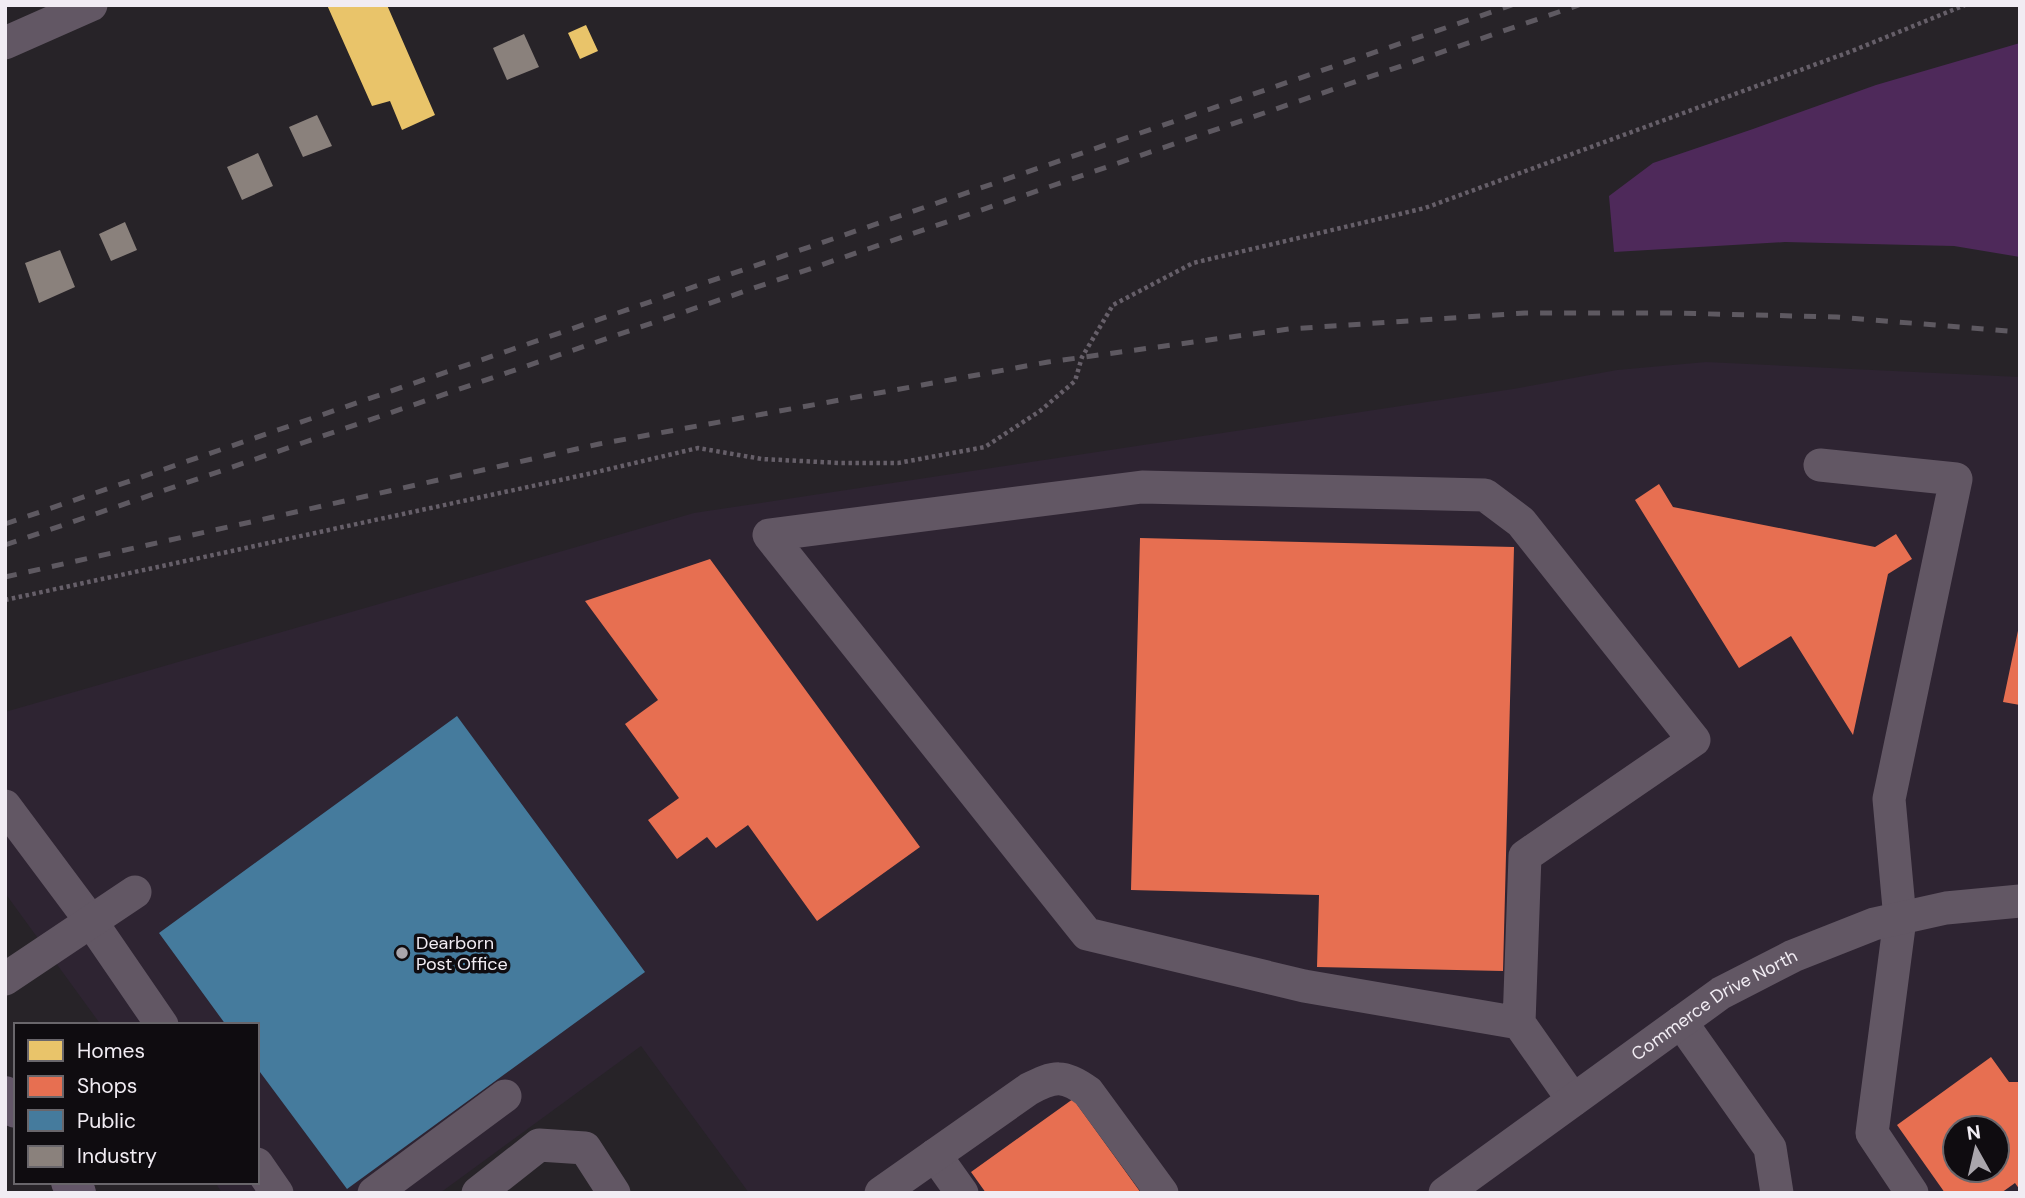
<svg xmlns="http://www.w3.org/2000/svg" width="2025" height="1198" font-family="'DM Sans',sans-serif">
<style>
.built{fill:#2e2432;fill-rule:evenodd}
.green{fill:#4e295a}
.homes{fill:#e9c46a}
.shops{fill:#e76f51;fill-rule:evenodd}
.public{fill:#457b9d}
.industry{fill:#8a817c}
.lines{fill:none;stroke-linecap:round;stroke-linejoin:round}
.path{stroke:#665f69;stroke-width:4.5;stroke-dasharray:3.5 3.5;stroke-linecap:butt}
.minor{stroke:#625764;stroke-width:33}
.major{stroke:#635668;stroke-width:38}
.rail{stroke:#5e5961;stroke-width:5;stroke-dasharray:12 12;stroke-linecap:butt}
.poi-dot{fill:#aaa6ac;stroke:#0f0c10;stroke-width:2.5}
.labels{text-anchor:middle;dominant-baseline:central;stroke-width:7;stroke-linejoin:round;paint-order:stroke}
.poi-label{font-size:18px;fill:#f1ecf3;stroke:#0f0c10;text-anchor:start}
.street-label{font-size:18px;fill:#f1ecf3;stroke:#0f0c10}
</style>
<rect width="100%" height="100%" fill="#272328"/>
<path class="built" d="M1706,362L2020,377V1193H749L641,1046L440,1193H222L215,1182H257V1025H101L5,893V712L694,513L1513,389L1617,370ZM1955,1128H1997V1170H1955Z"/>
<path class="green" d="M2020,43V257L1954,246L1785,242L1614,252L1609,196L1653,163L1753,129L1876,85Z"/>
<path class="homes" d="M327,5H387L435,115L402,130L390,101L372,106Z
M586,25L598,51L580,59L568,33Z"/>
<path class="shops" d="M1659,484L1673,507L1875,547L1896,534L1912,559L1888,574L1853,735L1791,636L1739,668L1635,500Z
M1140,538L1514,547L1503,971L1317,967L1319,895L1131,890Z
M710,559L920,847L817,921L748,825L716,848L707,837L677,859L648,820L679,798L625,724L658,700L585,601Z
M2019,626H2020V705L2003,702Z
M1991,1057L2009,1082H2020V1190L2015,1183L2001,1193H1945L1897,1125ZM1955,1128H1997V1170H1955Z
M1073,1099L1141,1193H986L971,1172Z"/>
<path class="public" d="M457,716L645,972L347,1189L257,1068V1025H226L159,933Z"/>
<path class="industry" d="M524,34L539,67L507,80L493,48Z
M317,115L332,146L303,157L289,127Z
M258,153L273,186L242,200L227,167Z
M125,222L137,250L111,261L99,234Z
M60,250L75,287L39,303L25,263Z"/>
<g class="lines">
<path class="path" d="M5,600L588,474L698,448L762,459L840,463H898L985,447L1040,411L1075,381L1082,357L1113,305L1193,263L1425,208L1852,51L1965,5"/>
<g class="minor">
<path d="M5,43L91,5"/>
<path d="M1820,465L1956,479L1889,799L1900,919L1872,1133L1912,1193"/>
<path d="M5,806L90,920L162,1025"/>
<path d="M5,979L135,892"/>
<path d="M1681,1022L1770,1148L1777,1193"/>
<path d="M1519,1023L1525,856L1694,740L1521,522L1485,495L1142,487L769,535L1087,934L1304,986L1519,1023L1573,1100"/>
<path d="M935,1155L962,1193"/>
<path d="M257,1164L277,1193"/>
<path d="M374,1193L505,1096"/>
<path d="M478,1193L539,1145L585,1148L614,1193"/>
<path d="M881,1193L1029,1089C1054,1076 1064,1074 1088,1092L1162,1193"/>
<path id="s1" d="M1445,1193L1721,993L1793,956L1874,924L1946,908L2020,901"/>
</g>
<path class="major" d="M5,1095L16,1109
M70,1182L77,1193"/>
<path class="rail" d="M5,524L1512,5
M5,545L1579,5
M5,577L599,444L1048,362L1289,329L1525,313H1672L1837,317L2020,332"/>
</g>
<circle class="poi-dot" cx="402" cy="953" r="7"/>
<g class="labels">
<g class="poi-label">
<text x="416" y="943">Dearborn<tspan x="416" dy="21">Post Office</tspan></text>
</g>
<g class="street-label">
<text stroke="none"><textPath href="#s1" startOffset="329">Commerce Drive North</textPath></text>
</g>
</g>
<rect width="2025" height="1198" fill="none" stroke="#f1ecf3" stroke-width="14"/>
<rect x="14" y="1023" width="245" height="161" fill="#0f0c10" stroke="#69666b" stroke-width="2"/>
<rect x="28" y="1040" width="35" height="21" fill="#e9c46a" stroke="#69666b" stroke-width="2"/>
<text x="77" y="1058" font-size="21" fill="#f1ecf3">Homes</text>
<rect x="28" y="1076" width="35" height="21" fill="#e76f51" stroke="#69666b" stroke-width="2"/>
<text x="77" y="1093" font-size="21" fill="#f1ecf3">Shops</text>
<rect x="28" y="1110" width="35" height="21" fill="#457b9d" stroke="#69666b" stroke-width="2"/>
<text x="77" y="1128" font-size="21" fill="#f1ecf3">Public</text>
<rect x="28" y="1146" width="35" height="21" fill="#8a817c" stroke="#69666b" stroke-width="2"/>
<text x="77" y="1163" font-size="21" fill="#f1ecf3">Industry</text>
<g transform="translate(1976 1149) rotate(352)"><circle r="33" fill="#0f0c10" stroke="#69666b" stroke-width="2"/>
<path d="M0-5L12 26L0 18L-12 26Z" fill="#aaa6ac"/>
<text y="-10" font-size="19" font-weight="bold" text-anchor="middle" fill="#f1ecf3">N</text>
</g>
</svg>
